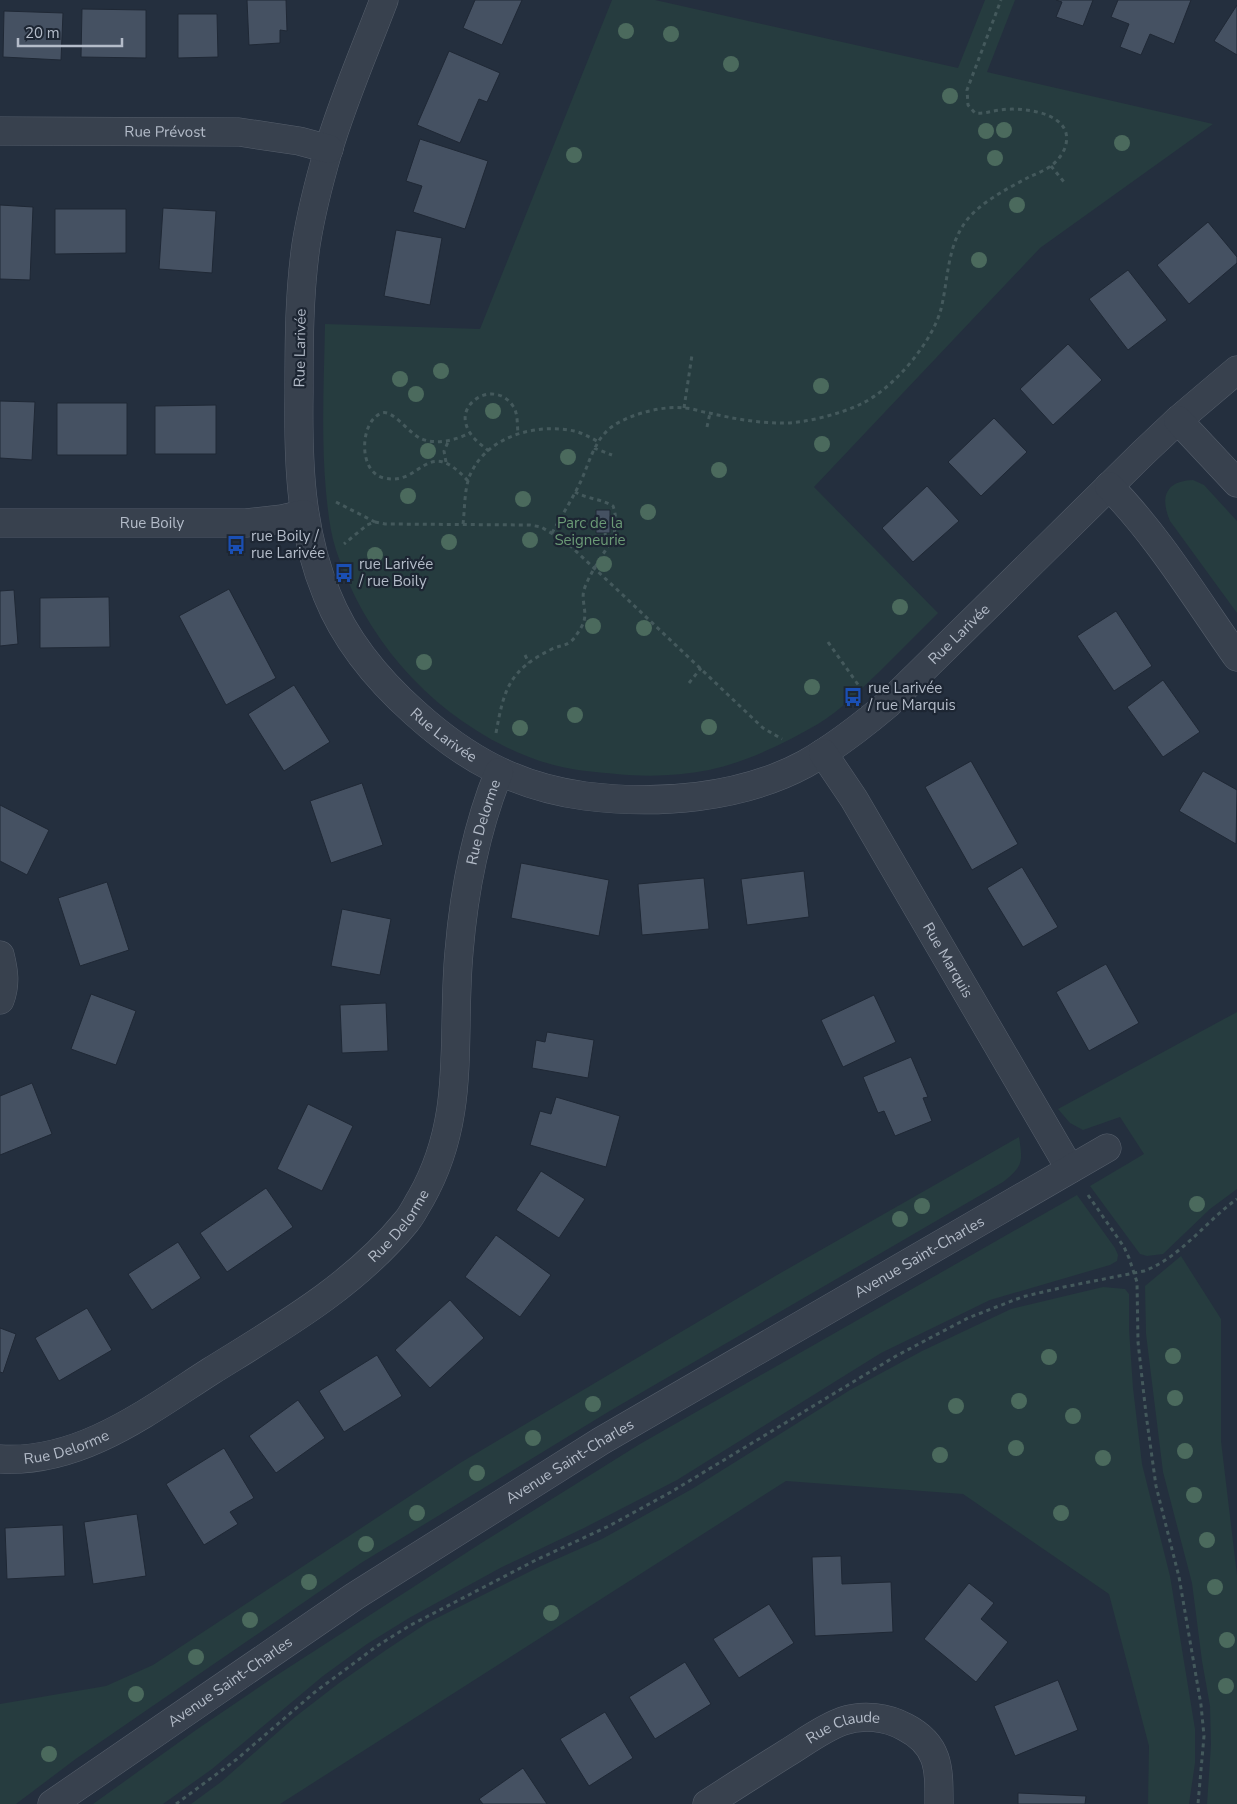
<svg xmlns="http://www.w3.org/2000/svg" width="1237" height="1804" font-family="'Nunito Sans',sans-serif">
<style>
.green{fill:#263c3f}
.building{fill:#455162;stroke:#1f2835}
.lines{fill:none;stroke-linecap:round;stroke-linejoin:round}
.minor-casing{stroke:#565f6c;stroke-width:29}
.tertiary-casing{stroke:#565f6c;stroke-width:29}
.path{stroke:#44595c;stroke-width:3;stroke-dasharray:4 4;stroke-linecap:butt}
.minor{stroke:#38414e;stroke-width:28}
.tertiary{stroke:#38414e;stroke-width:28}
.tree{fill:#4b6a5d}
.labels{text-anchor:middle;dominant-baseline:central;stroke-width:4.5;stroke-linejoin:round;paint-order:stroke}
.street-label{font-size:15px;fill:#b4bcc9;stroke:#1d2633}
.park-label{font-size:15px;fill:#6b9a76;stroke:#1d2633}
.poi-label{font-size:15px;fill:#b4bcc9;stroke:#1d2633;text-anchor:start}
</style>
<rect width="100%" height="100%" fill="#242f3e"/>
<path class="green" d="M612,0H655L958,68L985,0H1015L987,72L1213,124L1040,248L814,487L938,613C918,633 898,653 878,673C859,691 841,710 818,724C785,743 747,762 709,770C678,776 647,777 616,774C598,772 579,771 562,767C543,763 523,755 506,747C425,707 364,636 336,550C330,531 328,512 326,492C321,436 324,380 325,324L480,329Z
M1193,480L1204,485L1237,521V613L1170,521C1160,498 1165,481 1193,480Z
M1237,1012V1189L1210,1209L1163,1254L1147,1256L1140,1254L1090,1186L1144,1154L1120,1117L1083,1130L1070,1123L1058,1109Z
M1019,1137C1023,1162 1023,1166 1003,1182L608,1412L361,1563L77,1758L16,1804H0V1704L106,1686L153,1665L460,1463L777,1275Z
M1077,1195L1115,1248L1118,1255L1117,1261L1110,1265L990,1300L881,1353L677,1480L584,1528L502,1567L409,1618L367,1644L323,1676L212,1769L163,1804H93L196,1730L274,1677L483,1542L640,1444Z
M1181,1256L1221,1319V1441L1237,1575V1804H1207L1211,1745L1210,1706L1202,1661L1192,1583L1163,1472L1146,1334L1145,1286Z
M1103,1287L1125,1289L1129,1294V1329L1133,1388L1142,1464L1170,1576L1195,1729V1763L1189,1804H1148L1149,1746L1109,1594L963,1494L786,1481L280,1804H191L221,1782L295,1717L339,1683L386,1650L427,1623L541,1566L602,1539L692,1489L850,1390L922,1351L1011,1309Z"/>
<path class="building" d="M247,0H286L287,31L280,30V43L249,45Z
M475,0H522L502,45L463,28Z
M1056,0H1093L1083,26L1056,17L1062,2Z
M1118,0H1191L1174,44L1150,34L1141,55L1120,47L1129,24L1111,17Z
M1237,5V55L1214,41Z
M82,9L146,10V58L81,57Z
M4,11L63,13L61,60L3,57Z
M178,14H217L218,57L178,58Z
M449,51L500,73L487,102L479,99L460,143L417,125Z
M420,139L488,161L465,229L413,212L422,186L406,181Z
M0,205L33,207L30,280L0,279Z
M163,208L216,211L212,273L159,269Z
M55,209H126V253L55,254Z
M1208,222L1237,257V263L1189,304L1157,265Z
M396,230L442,238L430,305L384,296Z
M1128,270L1167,320L1128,350L1089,299Z
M1068,344L1102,380L1053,425L1020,389Z
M0,401L35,402L32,460L0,458Z
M57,403H127V455H57Z
M216,405V454H155V406Z
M994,418L1027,452L981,496L948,462Z
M927,486L959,521L913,562L882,528Z
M596,510H610V533H596Z
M229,589L276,678L226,705L179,616Z
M14,590L18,644L0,646V591Z
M109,597L110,647L40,648V598Z
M1116,611L1152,666L1114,691L1077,636Z
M1163,680L1200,732L1163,757L1127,707Z
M294,685L330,742L284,771L248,714Z
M971,761L1018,844L972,870L925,787Z
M1203,771L1237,790L1236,844L1179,811Z
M362,783L383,845L331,863L310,801Z
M0,805L49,830L27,875L0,861Z
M521,863L609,880L599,936L511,918Z
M1022,867L1058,927L1023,947L987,888Z
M804,871L809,917L747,925L741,879Z
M704,878L709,929L642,935L638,884Z
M107,882L129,950L80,966L58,898Z
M342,909L391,919L380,975L331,966Z
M1106,964L1139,1023L1089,1051L1056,992Z
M91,994L136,1011L116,1065L71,1049Z
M874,995L896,1042L843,1067L821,1020Z
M386,1003L388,1051L342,1053L340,1005Z
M547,1032L594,1040L588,1078L532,1068L536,1040L545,1042Z
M911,1057L928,1097L923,1098L932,1121L895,1136L884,1111L878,1113L863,1077Z
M32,1083L52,1134L0,1155V1096Z
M556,1097L620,1116L606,1167L530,1145L540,1111L551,1114Z
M308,1104L353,1126L322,1191L277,1169Z
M541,1171L585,1199L559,1238L516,1210Z
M266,1188L293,1227L227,1272L200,1233Z
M496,1235L551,1275L520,1317L465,1277Z
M178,1242L201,1278L152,1310L128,1274Z
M450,1300L484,1338L430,1388L395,1350Z
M87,1308L112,1350L59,1381L35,1338Z
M0,1328L16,1334L3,1373L0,1372Z
M377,1355L402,1396L344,1432L319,1391Z
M298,1400L325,1438L276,1473L249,1436Z
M224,1448L254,1498L230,1512L238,1524L204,1545L166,1484Z
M137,1514L146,1576L93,1584L84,1522Z
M63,1525L65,1576L7,1579L5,1528Z
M841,1556L842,1584L891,1582L893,1632L815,1636L812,1557Z
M969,1583L994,1603L981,1619L1008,1642L976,1682L924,1639Z
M769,1604L794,1643L739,1678L713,1639Z
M685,1662L711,1704L655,1739L629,1697Z
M1058,1680L1078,1730L1015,1756L994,1706Z
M605,1712L633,1758L589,1786L560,1739Z
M523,1768L547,1804H483L479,1799Z
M1018,1793L1086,1796L1085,1804H1018Z"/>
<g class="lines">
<g class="minor-casing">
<g id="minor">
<path id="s1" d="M384,0C365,50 343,100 328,151C319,182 311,213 306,245C299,294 299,344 299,393C298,462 300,530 327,595C345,640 379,681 415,713C466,759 517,787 585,796C657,805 740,799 805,764C835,747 862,726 888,704L1143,453L1178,420L1237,370"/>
<path id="s2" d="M0,131L239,132L299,141L329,149"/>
<path d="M1178,420L1237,483"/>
<path d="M1109,486C1159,537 1196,599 1237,657"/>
<path id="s3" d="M0,523H246L282,519L304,514"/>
<path id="s4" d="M823,753L854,799L1070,1169"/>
<path d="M0,955C4,971 6,984 0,1000"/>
<path id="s5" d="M0,1459C80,1464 147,1412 211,1371C280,1328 354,1286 406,1222C412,1215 416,1206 421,1198C467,1117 451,1040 459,952C464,891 476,829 499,772"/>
<path id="s6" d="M707,1804C733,1787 760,1770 787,1753C805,1742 823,1728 843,1721C863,1714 887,1717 905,1727C940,1745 939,1769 939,1804"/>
</g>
</g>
<g class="tertiary-casing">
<g id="tertiary">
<path id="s7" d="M52,1804L355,1596L601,1441L1107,1148"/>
</g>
</g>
<path class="path" d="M1051,166L1064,182
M684,408L692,355
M707,427L710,413
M594,448L612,455
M489,451C480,444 469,436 466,424C459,401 495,380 513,406C518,413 517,424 518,433
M446,462L444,451L449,440
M468,481C426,434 422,487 384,478C357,472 360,420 382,413C393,409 410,435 422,439C437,445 456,440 470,433
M336,502L375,522L367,525L344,544
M375,522L385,524L530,525L541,527L565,541L625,597L763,728L782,739
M463,524C465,508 464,490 470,475C487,436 536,423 574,431C583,433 591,438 599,442
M552,533C561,517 571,501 579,485C588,467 592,447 605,433C612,425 621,421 630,417C646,411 666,406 684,408C692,408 701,412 709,413C731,418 756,423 780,423C803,424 840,414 861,404C893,389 932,343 941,309C948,281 947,249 964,224C978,203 1007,189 1029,177C1036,174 1045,170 1051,166C1061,158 1069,146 1066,133C1060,111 1019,107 1000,110C991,111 984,114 975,113L968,105L967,90L1001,0
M605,533L608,546
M828,642L859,686
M525,655L529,663
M689,683L701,668
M496,733C504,689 509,670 552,649C563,644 569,647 577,634C579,631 583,625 584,621C587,611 581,600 584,590C588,576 604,553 612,540C616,530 617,516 613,506C601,499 588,499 575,492
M1088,1195L1124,1247L1129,1258L1137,1282L1138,1342L1146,1414L1156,1486L1179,1577L1201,1705L1204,1736L1198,1804
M176,1804L237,1759L315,1692L377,1646L409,1626L534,1561L609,1526L671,1492L896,1356L968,1318L1022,1297L1064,1287L1144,1271C1180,1258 1206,1221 1237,1199"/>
<use href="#minor" class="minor"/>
<use href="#tertiary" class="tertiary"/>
</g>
<g class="tree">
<circle cx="626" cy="31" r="8"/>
<circle cx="671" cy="34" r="8"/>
<circle cx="731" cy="64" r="8"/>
<circle cx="950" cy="96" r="8"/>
<circle cx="1004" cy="130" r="8"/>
<circle cx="986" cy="131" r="8"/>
<circle cx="1122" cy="143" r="8"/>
<circle cx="574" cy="155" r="8"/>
<circle cx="995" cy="158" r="8"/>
<circle cx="1017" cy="205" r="8"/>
<circle cx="979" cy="260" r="8"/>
<circle cx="441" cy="371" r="8"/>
<circle cx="400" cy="379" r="8"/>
<circle cx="821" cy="386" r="8"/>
<circle cx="416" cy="394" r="8"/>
<circle cx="493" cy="411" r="8"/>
<circle cx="822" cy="444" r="8"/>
<circle cx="428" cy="451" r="8"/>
<circle cx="568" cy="457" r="8"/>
<circle cx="719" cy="470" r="8"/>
<circle cx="408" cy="496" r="8"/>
<circle cx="523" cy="499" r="8"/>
<circle cx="648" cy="512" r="8"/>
<circle cx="530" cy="540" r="8"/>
<circle cx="449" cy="542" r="8"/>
<circle cx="375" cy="555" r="8"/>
<circle cx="604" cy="564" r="8"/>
<circle cx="900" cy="607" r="8"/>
<circle cx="593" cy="626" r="8"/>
<circle cx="644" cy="628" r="8"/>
<circle cx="424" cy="662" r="8"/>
<circle cx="812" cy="687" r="8"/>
<circle cx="575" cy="715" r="8"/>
<circle cx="709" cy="727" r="8"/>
<circle cx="520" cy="728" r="8"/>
<circle cx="1197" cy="1204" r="8"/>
<circle cx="922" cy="1206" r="8"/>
<circle cx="900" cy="1219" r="8"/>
<circle cx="1173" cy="1356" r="8"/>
<circle cx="1049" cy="1357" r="8"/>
<circle cx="1175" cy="1398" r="8"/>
<circle cx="1019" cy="1401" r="8"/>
<circle cx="593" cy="1404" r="8"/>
<circle cx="956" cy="1406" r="8"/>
<circle cx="1073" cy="1416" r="8"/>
<circle cx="533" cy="1438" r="8"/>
<circle cx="1016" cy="1448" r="8"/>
<circle cx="1185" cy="1451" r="8"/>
<circle cx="940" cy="1455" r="8"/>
<circle cx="1103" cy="1458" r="8"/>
<circle cx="477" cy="1473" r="8"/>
<circle cx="1194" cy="1495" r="8"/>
<circle cx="417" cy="1513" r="8"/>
<circle cx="1061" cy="1513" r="8"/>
<circle cx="1207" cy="1540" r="8"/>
<circle cx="366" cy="1544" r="8"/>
<circle cx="309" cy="1582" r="8"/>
<circle cx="1215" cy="1587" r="8"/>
<circle cx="551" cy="1613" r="8"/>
<circle cx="250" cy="1620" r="8"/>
<circle cx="1227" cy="1640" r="8"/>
<circle cx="196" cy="1657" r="8"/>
<circle cx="1226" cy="1686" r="8"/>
<circle cx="136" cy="1694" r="8"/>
<circle cx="49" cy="1754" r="8"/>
</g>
<defs>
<g id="bus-bare" transform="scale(1.5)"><path d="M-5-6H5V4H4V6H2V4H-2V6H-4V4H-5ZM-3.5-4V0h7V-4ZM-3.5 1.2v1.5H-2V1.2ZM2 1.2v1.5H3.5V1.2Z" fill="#1a4fb4" stroke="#1d2633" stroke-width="2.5" paint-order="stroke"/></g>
</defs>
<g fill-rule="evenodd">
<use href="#bus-bare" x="236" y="545"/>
<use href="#bus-bare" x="344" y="573"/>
<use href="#bus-bare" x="853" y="697"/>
</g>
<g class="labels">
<g class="street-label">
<text stroke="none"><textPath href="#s2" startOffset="165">Rue Prévost</textPath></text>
<text transform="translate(300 348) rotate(-89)">Rue Larivée</text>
<text stroke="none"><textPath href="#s3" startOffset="152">Rue Boily</textPath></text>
<text stroke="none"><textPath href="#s1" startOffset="1380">Rue Larivée</textPath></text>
<text stroke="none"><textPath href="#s1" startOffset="796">Rue Larivée</textPath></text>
<text stroke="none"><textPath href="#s5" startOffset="892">Rue Delorme</textPath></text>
<text stroke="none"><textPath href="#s4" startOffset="242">Rue Marquis</textPath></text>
<text stroke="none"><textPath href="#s5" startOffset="472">Rue Delorme</textPath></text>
<text stroke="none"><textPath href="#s7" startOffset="1026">Avenue Saint-Charles</textPath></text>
<text stroke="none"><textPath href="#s5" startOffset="68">Rue Delorme</textPath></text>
<text stroke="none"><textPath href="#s7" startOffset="621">Avenue Saint-Charles</textPath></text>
<text stroke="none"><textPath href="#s7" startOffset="216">Avenue Saint-Charles</textPath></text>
<text stroke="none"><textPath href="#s6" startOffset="158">Rue Claude</textPath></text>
</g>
<g class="park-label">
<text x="590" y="523">Parc de la<tspan x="590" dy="17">Seigneurie</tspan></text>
</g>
<g class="poi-label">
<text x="251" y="536">rue Boily /<tspan x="251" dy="17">rue Larivée</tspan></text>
<text x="359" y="564">rue Larivée<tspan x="359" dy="17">/ rue Boily</tspan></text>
<text x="868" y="688">rue Larivée<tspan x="868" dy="17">/ rue Marquis</tspan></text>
</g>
</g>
<path d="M18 38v8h104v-8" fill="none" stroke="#b4bcc9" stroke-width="2.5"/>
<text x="25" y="38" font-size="15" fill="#b4bcc9" stroke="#1d2633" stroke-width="4" paint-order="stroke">20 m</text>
</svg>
